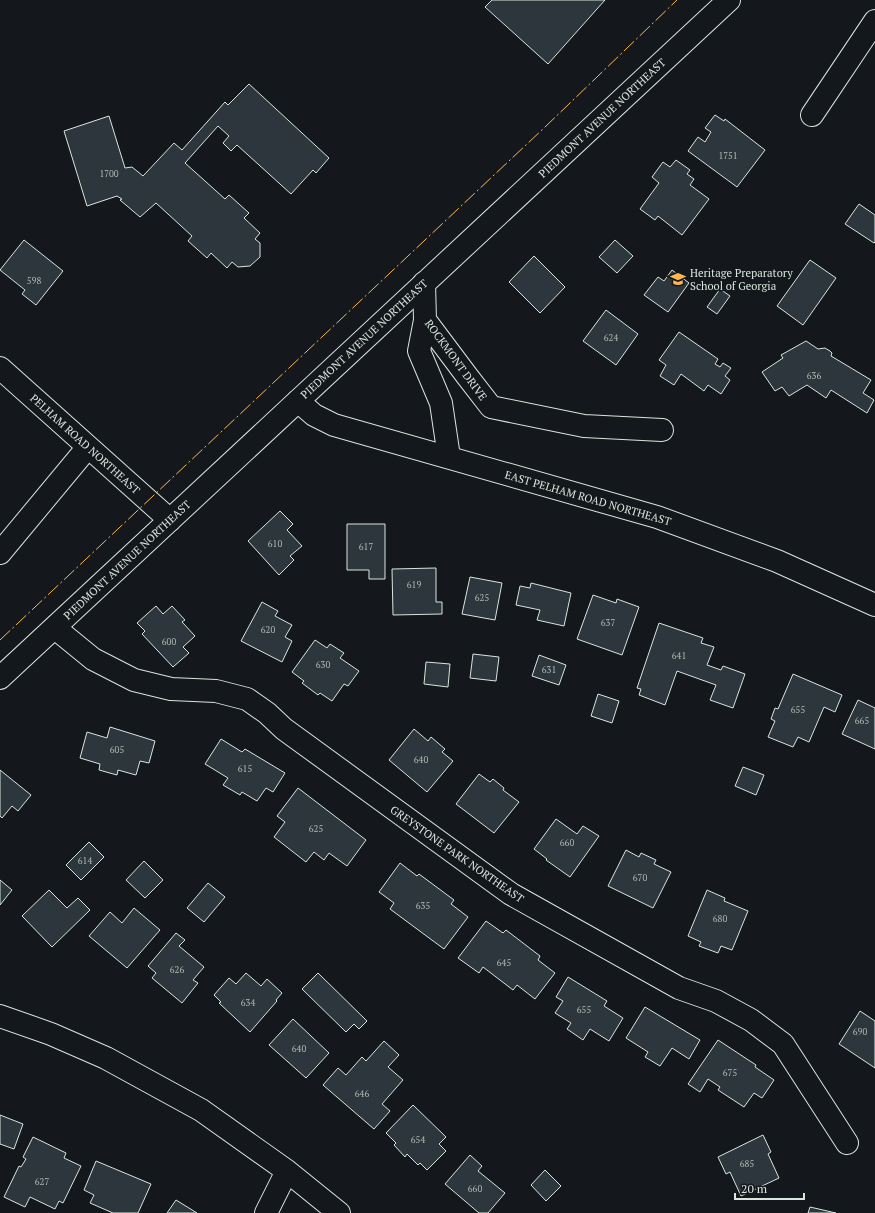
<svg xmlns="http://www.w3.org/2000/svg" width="875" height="1213" font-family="'PT Serif',serif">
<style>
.building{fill:#2c363c;stroke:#d8e6dc}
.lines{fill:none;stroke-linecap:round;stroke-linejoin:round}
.minor-casing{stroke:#d8e6dc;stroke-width:24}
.major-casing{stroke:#d8e6dc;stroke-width:24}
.minor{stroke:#14181c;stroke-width:22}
.major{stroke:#14181c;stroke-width:22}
.power{stroke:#ffb74d;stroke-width:1;stroke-dasharray:14 3 2 3;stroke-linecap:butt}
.labels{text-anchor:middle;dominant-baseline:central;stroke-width:3;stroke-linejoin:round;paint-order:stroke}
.number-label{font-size:9px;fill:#adbab4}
.street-label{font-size:11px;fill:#d8e6dc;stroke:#14181c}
.poi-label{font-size:11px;fill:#d8e6dc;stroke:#14181c;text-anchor:start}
</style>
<rect width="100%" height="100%" fill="#14181c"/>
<path class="building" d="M492,0H605L548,64L485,7Z
M249,84L329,158L316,173L313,170L291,194L237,145L231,151L223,143L229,136L218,126L185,163L225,199L229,195L249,213L244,218L260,233L255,239L260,243V257L250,266L238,267L232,262L227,268L211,253L207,258L188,241L192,236L156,203L140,217L120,200L122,199L117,196L87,206L64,131L109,116L125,168L132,167L143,176L174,143L182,150L225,102L228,105Z
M715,115L724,121L725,119L765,150L737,187L688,151L698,137L705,142L711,132L705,128Z
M676,160L690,170L687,174L694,179L690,185L709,199L682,235L658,216L655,220L640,209L659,183L652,177L663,162L670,167Z
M859,204L875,215V242L874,243L845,224Z
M24,240L63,271L36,305L22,294L25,290L0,270Z
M615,240L633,256L617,273L599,257Z
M534,256L565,287L540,313L509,282Z
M810,260L836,278L803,325L777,306Z
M672,270L689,283L668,312L644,295L658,277L664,281Z
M720,289L730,296L717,314L707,307Z
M606,310L638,334L616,365L583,341Z
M679,332L718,359L715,364L720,367L723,363L731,368L725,376L730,380L721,394L708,385L704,391L681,374L674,385L660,376L666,365L659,360Z
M806,341L818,349L825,348L830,351L832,353L831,356L871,380L863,393L874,400L867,413L831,390L826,398L807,385L789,396L782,387L775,391L762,372L783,358L781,355Z
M280,511L293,524L287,530L302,546L290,556L294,560L279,575L248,541Z
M347,524H385V579H369V570H347Z
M436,568V602H442V614L393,615L392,569Z
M470,577L502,583L495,620L462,614Z
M531,583L571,593L564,626L537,620L540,610L516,605L520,586L530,588Z
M593,595L616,603L617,599L639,607L622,655L577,639Z
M262,602L278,611L275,616L292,625L285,637L292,641L282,662L241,641Z
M156,606L163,614L172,606L185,620L182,622L195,636L183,647L189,653L173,667L142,634L145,631L137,623Z
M659,623L703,638L701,643L714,647L707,665L721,670L723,666L745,674L733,708L710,700L716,685L677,671L665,705L639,695L641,689L637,688Z
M315,640L327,648L330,644L344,653L340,658L359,671L348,686L344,684L332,701L320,693L318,695L302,683L304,681L292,672Z
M473,654L499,657L496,681L470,678Z
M539,655L566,665L559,685L532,676Z
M426,662L450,664L448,687L424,684Z
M793,674L842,695L835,712L824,707L809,742L798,737L793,747L768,737L775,721L771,719L775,708L778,709Z
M598,694L619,701L612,723L591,716Z
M858,700L875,708V749L842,734Z
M110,727L155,741L149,763L140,761L136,775L118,770L117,775L99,770L100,764L80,758L87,732L107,738Z
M414,729L428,741L431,737L445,749L442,752L453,761L427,792L389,760Z
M221,739L242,752L245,749L285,773L273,792L266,788L257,801L242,792L240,795L223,785L228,778L205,764Z
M743,767L764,775L756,795L735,786Z
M0,770L31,795L18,811L12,806L2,818L0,816Z
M479,774L490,782L493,779L504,788L503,790L519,802L494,833L456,804Z
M298,788L366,840L347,866L329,853L324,860L314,852L306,862L274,837L285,822L277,816Z
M556,819L577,834L583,826L599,836L570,877L546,860L547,859L534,849Z
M89,842L104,857L81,880L66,865Z
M626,850L639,857L641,853L656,860L654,864L671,872L653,908L608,886Z
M144,861L163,880L145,898L126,880Z
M400,863L417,876L419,874L454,900L451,904L468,917L444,949L390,909L394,903L379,892Z
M0,880L12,890L0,905Z
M208,883L225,897L204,922L187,908Z
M49,890L67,908L78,898L90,910L52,947L22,916Z
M707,890L725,898L724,901L748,911L732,950L721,946L718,953L699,946L701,942L688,936Z
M134,908L160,930L127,968L89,936L110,912L122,923Z
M486,921L503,933L506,930L540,956L538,960L555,973L535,999L517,985L513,990L483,967L479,973L458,958Z
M176,933L185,940L179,946L204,967L193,980L198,983L182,1003L152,978L156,973L148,966Z
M246,973L261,986L267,979L282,993L276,1000L277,1001L250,1032L219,1003L221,1002L214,995L229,978L236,984Z
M318,973L367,1021L359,1029L354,1024L346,1032L302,989Z
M568,977L607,1001L604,1006L623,1018L609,1041L590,1029L583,1040L567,1029L571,1023L555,1013L563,1001L556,997Z
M645,1007L700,1040L689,1059L672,1048L660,1066L645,1057L648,1052L626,1038Z
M860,1011L875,1021V1068L839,1044Z
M293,1019L329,1053L306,1078L269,1045Z
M718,1040L756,1065L755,1067L774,1080L762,1098L754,1093L744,1107L718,1090L720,1087L708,1079L700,1092L688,1084Z
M384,1041L399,1055L388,1067L403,1080L382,1104L390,1111L374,1129L323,1085L338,1068L346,1075L362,1057L366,1061Z
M413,1105L446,1137L439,1144L446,1151L427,1170L420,1163L418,1165L407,1154L405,1157L394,1145L396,1143L386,1133Z
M0,1115L23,1124L14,1149L0,1144Z
M763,1135L771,1152L768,1154L779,1178L741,1196L730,1172L726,1174L718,1157Z
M33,1137L66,1153L64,1158L81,1166L63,1203L59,1201L55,1209L30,1197L25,1207L4,1197L19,1166L21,1167L26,1159L23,1157Z
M470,1155L482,1166L478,1171L505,1193L488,1213H479L445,1184Z
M96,1161L151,1184L138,1213H113L90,1203L94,1195L84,1190Z
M545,1170L561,1186L546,1201L531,1185Z
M176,1200L197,1213H167Z
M810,1207L836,1213H808Z"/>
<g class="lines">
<g class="minor-casing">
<path id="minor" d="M812,115L875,21
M424,283L425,320L419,351L441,403L449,457
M425,320L467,376L491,407L584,426L662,430
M0,368L170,520
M298,401L314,415L334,425L657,517L777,561L875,605
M0,553L88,447
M55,628L93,659L134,680L171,689L216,691L247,699L267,713L284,729L511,894L679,988L716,1001L751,1020L783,1044L847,1143
M0,1016L51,1034L106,1058L201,1110L287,1171L339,1213
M266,1213L287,1171"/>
</g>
<g class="major-casing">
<path id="major" d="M0,678L729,0"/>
</g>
<use href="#minor" class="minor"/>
<use href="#major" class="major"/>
<path class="power" d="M0,640L544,128L677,0"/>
</g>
<defs>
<g id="school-bare" transform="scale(1.2)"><path d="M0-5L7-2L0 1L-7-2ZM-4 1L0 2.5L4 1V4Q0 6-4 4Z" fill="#ffb74d" stroke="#14181c" stroke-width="2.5" paint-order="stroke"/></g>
</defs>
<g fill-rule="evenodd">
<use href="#school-bare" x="678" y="279"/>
</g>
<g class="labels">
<g class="number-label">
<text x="728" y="156">1751</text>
<text x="109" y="174">1700</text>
<text x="34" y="281">598</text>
<text x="611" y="338">624</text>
<text x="814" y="376">636</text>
<text x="275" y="544">610</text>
<text x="366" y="547">617</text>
<text x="414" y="585">619</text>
<text x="482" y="598">625</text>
<text x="608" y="623">637</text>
<text x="268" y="630">620</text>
<text x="169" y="642">600</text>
<text x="679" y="656">641</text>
<text x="323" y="665">630</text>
<text x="549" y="670">631</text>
<text x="798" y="710">655</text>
<text x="862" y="721">665</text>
<text x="117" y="750">605</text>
<text x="421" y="760">640</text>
<text x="245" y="769">615</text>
<text x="316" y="829">625</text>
<text x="567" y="843">660</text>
<text x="85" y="861">614</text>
<text x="640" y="878">670</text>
<text x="423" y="906">635</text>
<text x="720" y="919">680</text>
<text x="504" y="963">645</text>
<text x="177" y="970">626</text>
<text x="248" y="1003">634</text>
<text x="584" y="1010">655</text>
<text x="860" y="1032">690</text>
<text x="299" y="1049">640</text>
<text x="730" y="1073">675</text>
<text x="362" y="1094">646</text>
<text x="418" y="1140">654</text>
<text x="747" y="1164">685</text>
<text x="42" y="1182">627</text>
<text x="475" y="1189">660</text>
</g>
<g class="street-label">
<text transform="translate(602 118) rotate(-43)">PIEDMONT AVENUE NORTHEAST</text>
<text transform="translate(364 339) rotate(-43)">PIEDMONT AVENUE NORTHEAST</text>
<text transform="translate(456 360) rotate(54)">ROCKMONT DRIVE</text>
<text transform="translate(85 444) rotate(42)">PELHAM ROAD NORTHEAST</text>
<text transform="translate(588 498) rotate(16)">EAST PELHAM ROAD NORTHEAST</text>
<text transform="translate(127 560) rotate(-43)">PIEDMONT AVENUE NORTHEAST</text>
<text transform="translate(457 854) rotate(35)">GREYSTONE PARK NORTHEAST</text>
</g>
<g class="poi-label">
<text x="690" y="273">Heritage Preparatory<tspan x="690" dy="13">School of Georgia</tspan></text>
</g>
</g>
<path d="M735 1193v6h69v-6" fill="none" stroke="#d8e6dc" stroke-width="2"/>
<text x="741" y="1193" font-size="12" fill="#d8e6dc" stroke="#14181c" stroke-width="3" paint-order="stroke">20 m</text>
</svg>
